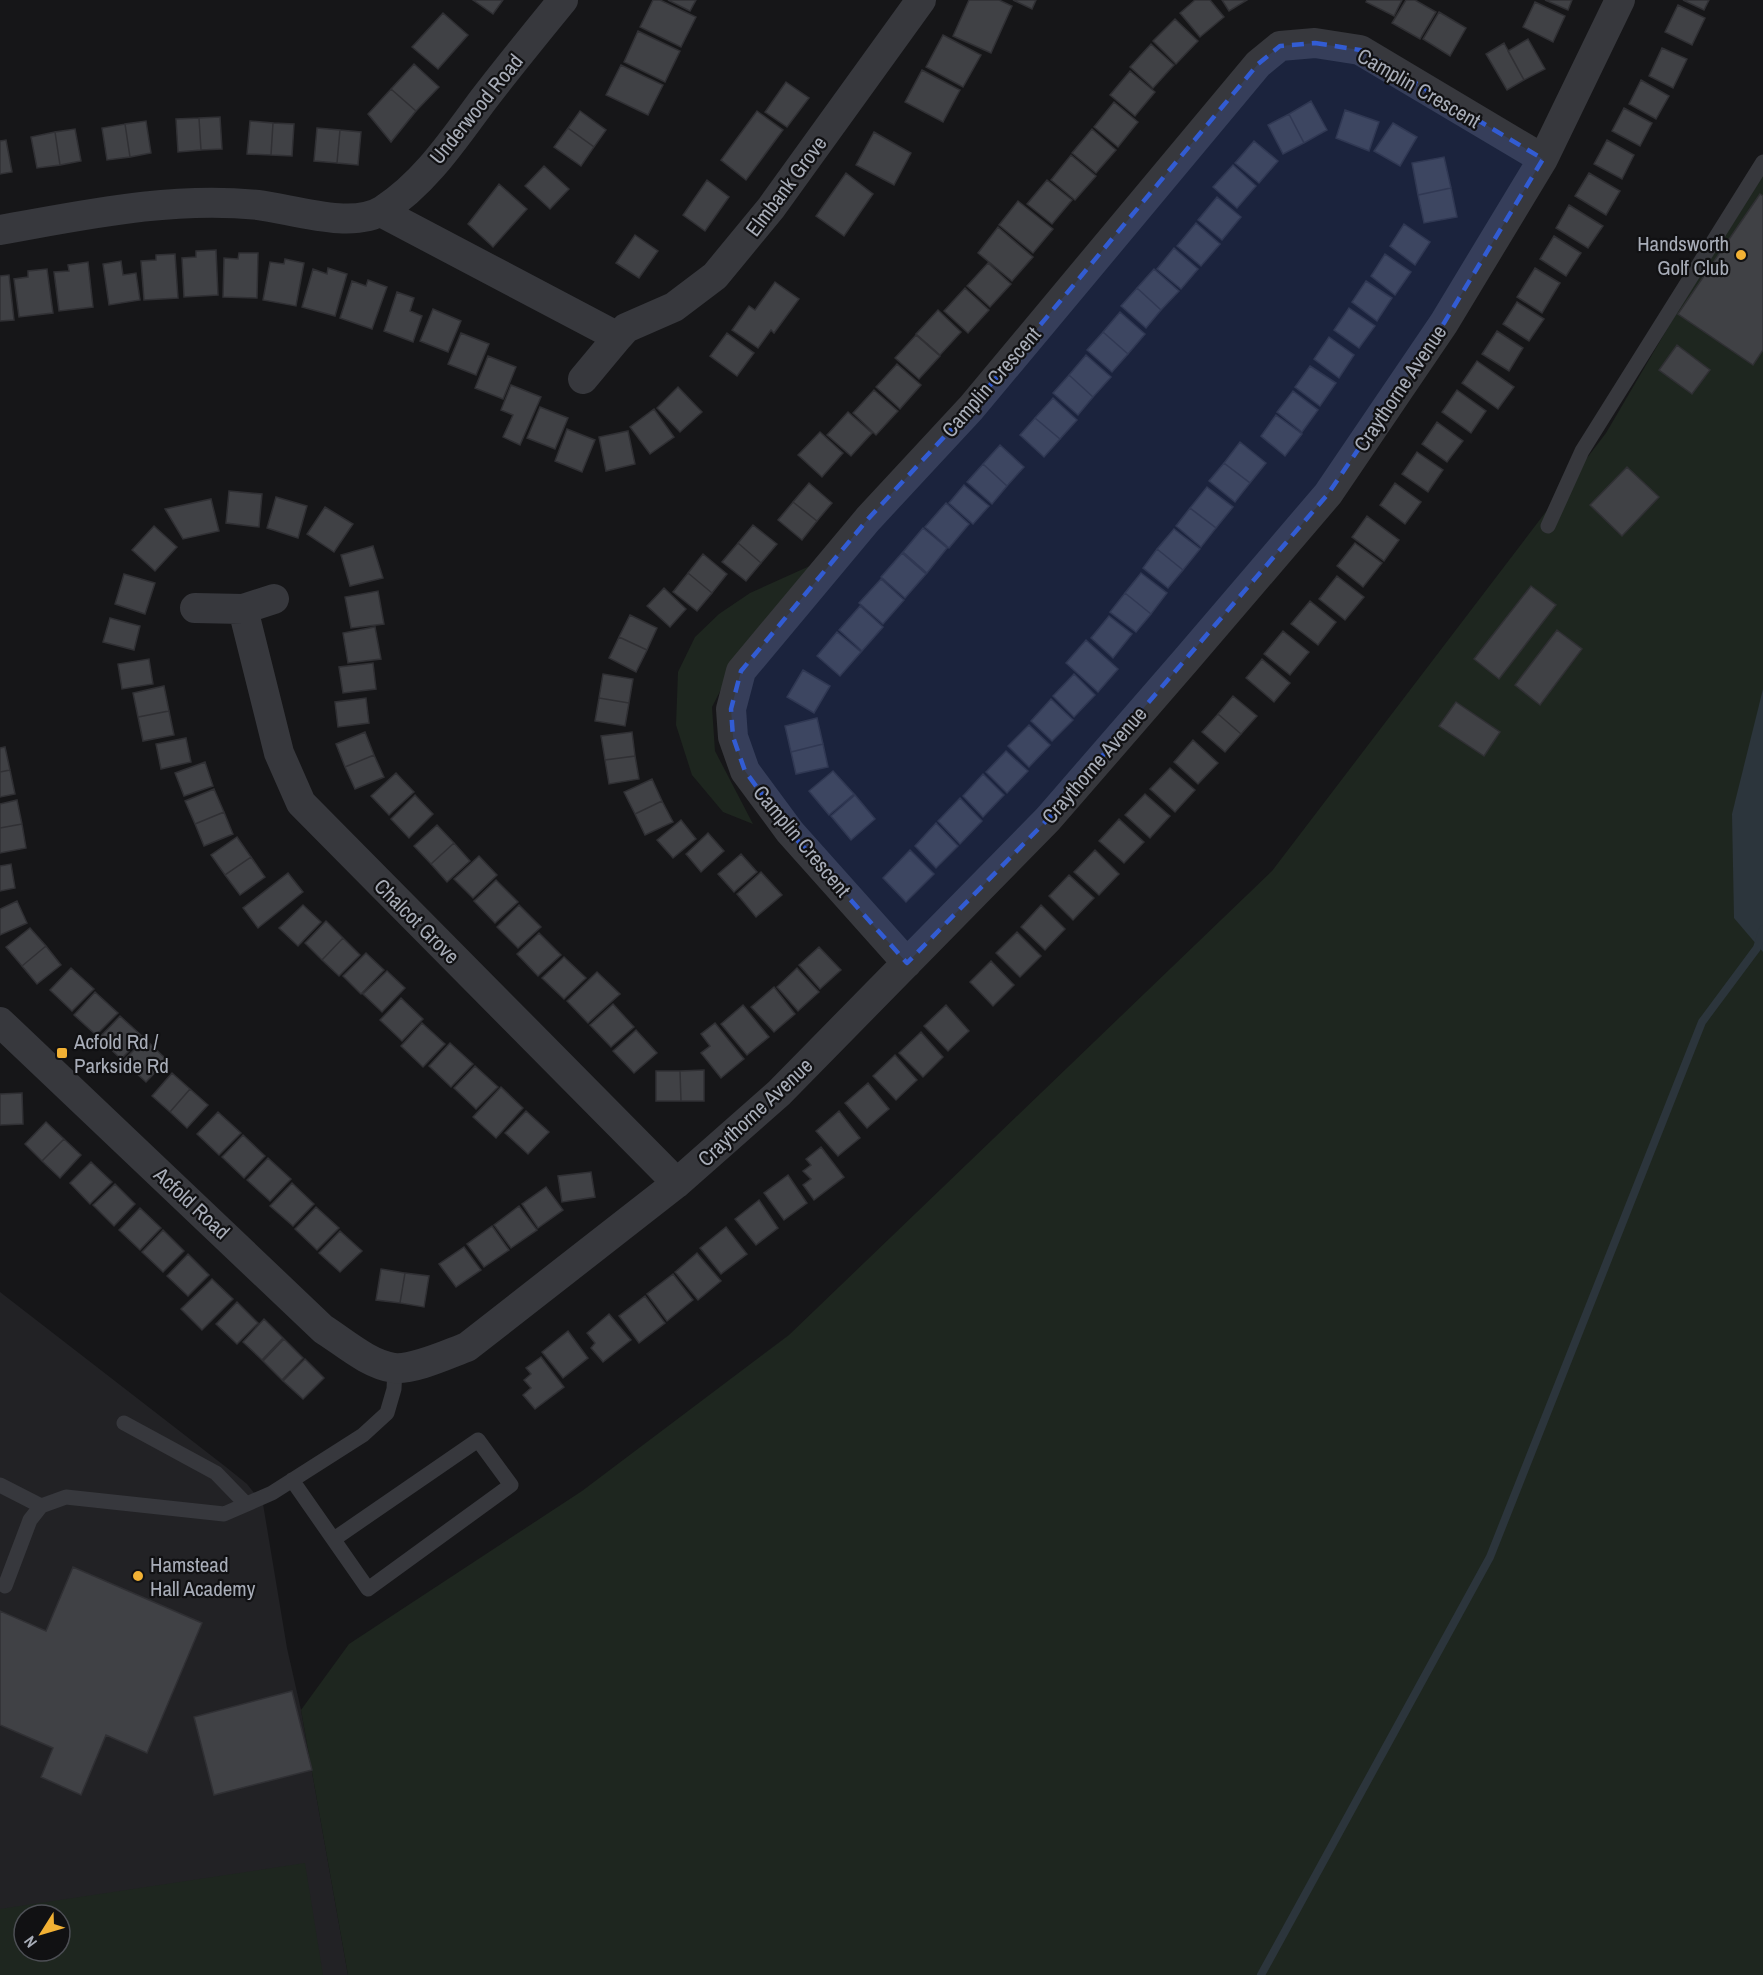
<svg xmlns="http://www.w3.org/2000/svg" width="1763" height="1975" font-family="'Archivo Narrow',sans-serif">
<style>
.built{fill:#222225;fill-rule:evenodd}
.green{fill:#1e261f;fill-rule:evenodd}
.water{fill:#2c353c}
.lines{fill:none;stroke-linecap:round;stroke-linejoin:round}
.stream{stroke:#2c353c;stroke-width:8}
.building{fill:#404145;stroke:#303034;stroke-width:1.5}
.lane{stroke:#37383d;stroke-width:15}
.street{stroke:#37383d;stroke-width:30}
.marked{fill:#325cd3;fill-opacity:0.2;stroke:#325cd3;stroke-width:4.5;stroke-dasharray:12 8;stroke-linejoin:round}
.poi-dot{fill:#f2b134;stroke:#111113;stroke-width:2}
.labels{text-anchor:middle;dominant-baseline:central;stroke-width:4.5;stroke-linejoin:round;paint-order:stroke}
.street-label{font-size:21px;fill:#a8adb8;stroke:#111113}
.poi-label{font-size:21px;fill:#a8adb8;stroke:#111113;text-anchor:start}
</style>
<rect width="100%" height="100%" fill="#161618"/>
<path class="built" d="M0,1292L226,1467L247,1484L263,1504L287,1648L301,1710L348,1975H0ZM24,1915H60V1951H24Z"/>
<path class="green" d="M1763,160V1975H348L301,1710L349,1644L582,1491L789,1335L1272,871L1606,433L1757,176Z
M812,565L742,648L712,707L715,751L753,824L723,812L692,775L676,725L678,672L695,637L719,614L750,593Z
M305,1863L323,1975H0V1909ZM24,1915H60V1951H24Z"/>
<path class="water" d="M1763,689V952L1734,918L1732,814Z"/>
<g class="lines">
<path class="stream" d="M1261,1975L1490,1557L1702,1022L1757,948L1763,929"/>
</g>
<path class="building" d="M473,0H503L493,14Z
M653,0H660L696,17L681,47L640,27Z
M668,0H696L690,11Z
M969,0H999L1012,6L991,53L953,36Z
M1013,0H1036L1032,9Z
M1195,0H1210L1224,17L1200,37L1180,13Z
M1222,0H1247L1229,11Z
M1367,0H1402L1394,16L1366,2Z
M1406,0H1415L1436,12L1420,39L1392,23Z
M1545,0H1572L1568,10Z
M1683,0H1709L1704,10Z
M1535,2L1565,16L1553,42L1523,27Z
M1678,5L1705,18L1692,45L1665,32Z
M1439,12L1466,28L1450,56L1423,39Z
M443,13L468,35L438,69L412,47Z
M1175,19L1198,41L1176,64L1153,41Z
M638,31L680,51L665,82L624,62Z
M943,35L981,55L963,87L926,67Z
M1528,39L1545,69L1524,80L1508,51Z
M1504,43L1524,80L1507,90L1486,54Z
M1151,44L1174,65L1153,88L1130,67Z
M1662,48L1687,59L1673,88L1649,76Z
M414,64L439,87L416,111L391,89Z
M621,65L663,85L648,115L606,95Z
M922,70L960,90L943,122L905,102Z
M1130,71L1155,92L1135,116L1110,95Z
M1641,80L1669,96L1656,119L1629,104Z
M786,82L809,98L787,127L765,112Z
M391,89L416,111L391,142L368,114Z
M1311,101L1327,130L1304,143L1289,114Z
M1114,102L1138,122L1118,147L1094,127Z
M1624,108L1652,123L1640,146L1612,131Z
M1345,110L1379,122L1369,151L1336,138Z
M580,111L606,130L594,147L568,128Z
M757,111L783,130L746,180L721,160Z
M1289,114L1304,143L1283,154L1268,125Z
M220,117L222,149L201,150L199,118Z
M199,118L201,150L178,152L176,119Z
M146,121L151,153L130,157L125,124Z
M250,121L273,123L271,155L247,154Z
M273,123L294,124L292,156L271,155Z
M1393,123L1417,137L1400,166L1374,151Z
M125,124L130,157L107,160L102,128Z
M317,128L340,130L337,163L314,161Z
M568,128L594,147L581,166L554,147Z
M75,129L81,161L60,165L55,132Z
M1092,129L1116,150L1096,173L1072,153Z
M340,130L361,132L358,165L337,163Z
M55,132L60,165L37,168L31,137Z
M874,132L911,153L894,185L856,165Z
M6,140L12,172L0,174V141Z
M1607,140L1634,155L1622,179L1594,164Z
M1254,141L1278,161L1259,183L1235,163Z
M1071,155L1096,176L1075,200L1051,180Z
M1444,157L1451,188L1418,195L1412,163Z
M1233,165L1256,186L1237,208L1213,187Z
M544,166L569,189L550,209L525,186Z
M846,173L873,194L844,236L816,216Z
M1589,173L1620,191L1606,215L1575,196Z
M707,180L729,197L705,231L683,215Z
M1047,180L1072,200L1052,224L1027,204Z
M499,184L527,209L493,247L468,224Z
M1451,188L1457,217L1424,223L1418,195Z
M1760,194L1763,196V350L1753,365L1678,314Z
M1217,197L1241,217L1222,240L1198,220Z
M1018,201L1053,229L1033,253L999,225Z
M1569,205L1603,226L1588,248L1556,228Z
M1196,223L1220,244L1201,266L1177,246Z
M1404,224L1430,242L1415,265L1390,246Z
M998,227L1033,257L1012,281L978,253Z
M635,235L658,251L639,278L616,263Z
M1554,236L1581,253L1566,276L1540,259Z
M1174,248L1198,269L1181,289L1157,269Z
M216,250L218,295L184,297L182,258L196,257V251Z
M239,253H258L257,298L223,297L224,258L238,259Z
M175,254L178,298L144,300L141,261L156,260V255Z
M1385,254L1411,272L1395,295L1371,276Z
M285,259L304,263L296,306L263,300L270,262L284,264Z
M121,261L123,275L136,273L140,300L109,305L103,264Z
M88,262L93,307L59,311L54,272L69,271L68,265Z
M988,263L1011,284L990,307L967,286Z
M328,268L347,274L335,316L302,307L313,269L327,274Z
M1535,268L1560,283L1542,313L1517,297Z
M47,269L53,313L19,317L14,279L28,277V271Z
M1154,269L1179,291L1161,310L1137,288Z
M9,275L14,320L0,321V276Z
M368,280L387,287L372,329L340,318L352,281L366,286Z
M1366,281L1392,298L1377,321L1352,302Z
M775,282L799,299L774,333L771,330L758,348L732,330L749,306L755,310Z
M965,288L989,310L968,333L944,311Z
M1137,288L1161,310L1146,328L1121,306Z
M397,292L414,298L410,311L422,316L413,342L384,331Z
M1517,302L1544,319L1529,341L1503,324Z
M1349,308L1375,326L1359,348L1334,330Z
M433,309L461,321L448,352L420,341Z
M938,310L961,332L940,355L916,334Z
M1120,312L1145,334L1128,354L1103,332Z
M1497,331L1523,348L1509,371L1482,354Z
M1103,332L1128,354L1112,372L1087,350Z
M461,333L489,344L476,375L448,364Z
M727,333L754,353L737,376L710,356Z
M916,335L940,356L919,379L895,358Z
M1329,337L1354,355L1339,378L1314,359Z
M1677,345L1710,370L1692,394L1659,370Z
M1086,355L1111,377L1093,397L1069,375Z
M488,356L516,367L503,399L475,388Z
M1477,361L1514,387L1498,409L1462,383Z
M897,364L921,385L900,409L876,387Z
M1310,366L1336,383L1320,406L1295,387Z
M1069,375L1093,397L1078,415L1053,393Z
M511,385L541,397L520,445L503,437L513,415L501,410Z
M678,387L702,412L680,432L657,408Z
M874,390L898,411L876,435L853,413Z
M1457,390L1486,411L1471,433L1442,412Z
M1293,391L1318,410L1302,432L1277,412Z
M1053,398L1077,420L1060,439L1035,418Z
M540,407L568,418L555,449L527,438Z
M654,409L674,437L650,454L630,427Z
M848,412L872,433L851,456L827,435Z
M1276,415L1302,434L1285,456L1261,436Z
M1035,418L1060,439L1044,457L1020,435Z
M1437,422L1463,441L1447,462L1422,444Z
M567,429L595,440L582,472L555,461Z
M628,431L635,464L606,471L599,437Z
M820,432L843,453L822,477L798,455Z
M1240,442L1266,463L1250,483L1224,463Z
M1000,445L1024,467L1007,486L983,464Z
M1417,452L1443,470L1428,492L1402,474Z
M1224,463L1250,483L1235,502L1209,481Z
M983,464L1007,486L992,504L967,482Z
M1627,467L1659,497L1622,536L1590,505Z
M809,483L832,503L817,521L793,502Z
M1395,483L1421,502L1405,524L1380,505Z
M964,485L989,506L973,524L949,503Z
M1207,487L1233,507L1216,528L1190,508Z
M229,491L262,494L259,527L226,523Z
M276,497L307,506L298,538L267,528Z
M211,499L219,531L183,539L165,509Z
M793,502L817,521L802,540L778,520Z
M946,503L969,524L949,548L925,527Z
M325,507L353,524L334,552L307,534Z
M1190,508L1216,528L1201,547L1176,526Z
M1367,516L1399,540L1384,561L1352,537Z
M753,525L777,544L761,563L738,543Z
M154,526L177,547L155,571L132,550Z
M923,528L947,548L927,573L903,552Z
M1174,529L1200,549L1183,570L1157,549Z
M738,543L761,563L746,581L722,562Z
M1355,543L1382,563L1363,587L1337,566Z
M373,546L383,578L350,586L341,555Z
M1157,549L1183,570L1168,588L1143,568Z
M902,553L926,574L905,598L881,577Z
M703,554L727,574L712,593L688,573Z
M688,573L712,593L697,611L673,592Z
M1141,573L1167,593L1151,614L1125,593Z
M124,574L155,583L145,614L115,604Z
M1337,576L1364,597L1345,620L1319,599Z
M881,579L904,600L883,624L859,603Z
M1531,586L1556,605L1499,679L1474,659Z
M664,588L686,609L670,627L647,606Z
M378,591L384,624L351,628L345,597Z
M1125,593L1151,614L1136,632L1110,612Z
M1310,601L1336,622L1318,645L1291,624Z
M860,606L883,627L862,651L839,630Z
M630,615L657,628L647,650L619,637Z
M1109,616L1132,634L1113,658L1091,638Z
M110,618L140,626L134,650L103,642Z
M375,627L381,659L348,663L343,633Z
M1557,630L1582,649L1540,705L1515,685Z
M1283,631L1309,652L1290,675L1264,654Z
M837,632L861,652L840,676L817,656Z
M619,637L647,650L636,672L609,658Z
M1086,640L1118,669L1098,692L1066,663Z
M149,659L153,684L122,689L118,664Z
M1262,659L1290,683L1274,702L1246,678Z
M373,663L376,689L343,693L339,667Z
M803,670L830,686L814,713L787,697Z
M603,674L633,679L629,703L599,698Z
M1074,674L1095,695L1074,717L1053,696Z
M164,686L169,711L138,717L133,693Z
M1233,696L1257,716L1241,734L1218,714Z
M366,698L369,723L338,727L335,702Z
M599,698L629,703L625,726L595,721Z
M1051,699L1073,720L1052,741L1031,721Z
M1456,702L1500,732L1484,756L1439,726Z
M169,711L174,735L143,741L138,717Z
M1218,714L1241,734L1225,752L1202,732Z
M817,718L823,744L791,752L785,726Z
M1029,725L1050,745L1029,767L1008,746Z
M365,732L374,755L345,767L336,744Z
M632,732L635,756L605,760L601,736Z
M186,738L191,762L161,769L156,744Z
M1193,740L1218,763L1198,784L1174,762Z
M823,744L828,767L796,774L791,752Z
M5,747L10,770L0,772V748Z
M1006,751L1028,771L1007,793L986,772Z
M374,755L384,777L355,789L345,767Z
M635,756L639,779L609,784L605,760Z
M205,762L213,786L184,796L175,773Z
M1170,768L1195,790L1175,812L1150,789Z
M10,770L15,794L0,797V772Z
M833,771L854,794L829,815L809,791Z
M396,773L414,792L389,815L371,796Z
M983,774L1004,795L983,817L963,796Z
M652,779L662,801L635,814L624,792Z
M214,789L224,812L195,824L185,801Z
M1145,794L1170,816L1150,838L1125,815Z
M415,795L433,814L409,838L391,819Z
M855,795L875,819L851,840L831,816Z
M960,798L982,821L960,844L938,821Z
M17,800L22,824L0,828V804Z
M662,801L673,822L645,835L635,814Z
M224,812L233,834L204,846L195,824Z
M1119,819L1144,842L1124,863L1099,841Z
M681,820L696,839L673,858L657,840Z
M936,823L958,846L936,868L915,846Z
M22,824L26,848L0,853V828Z
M437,825L454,843L431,864L414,846Z
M708,833L724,851L701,872L686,854Z
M237,837L251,857L225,875L211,855Z
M454,843L470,861L447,882L431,864Z
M910,850L934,874L906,902L883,878Z
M1095,850L1119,874L1099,895L1074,872Z
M741,854L757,872L734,892L718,874Z
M479,856L497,875L473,898L454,879Z
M251,857L265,877L240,895L225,875Z
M11,864L15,888L0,891V866Z
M761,872L782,895L756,917L737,894Z
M288,873L303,892L258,928L243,908Z
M1069,875L1094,898L1073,920L1049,896Z
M496,880L518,902L495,923L474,901Z
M17,901L27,923L0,935V909Z
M303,905L321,922L298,946L279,928Z
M519,905L541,927L518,948L497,927Z
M1041,905L1065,929L1045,950L1021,927Z
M326,921L343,938L322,960L305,943Z
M30,928L46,946L22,966L6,947Z
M1017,932L1041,956L1020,977L996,953Z
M539,933L561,955L538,976L517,954Z
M343,938L360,955L339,976L322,960Z
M46,946L61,965L37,984L22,966Z
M819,947L841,970L820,989L799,965Z
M366,953L384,970L361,994L343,976Z
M564,957L586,978L564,999L542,978Z
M991,961L1014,985L993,1006L970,982Z
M71,968L94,989L72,1011L50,990Z
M797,968L819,992L798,1011L777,987Z
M387,971L405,988L382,1012L363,994Z
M597,972L620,994L588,1023L567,1001Z
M774,987L795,1014L774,1032L751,1007Z
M95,992L118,1013L96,1035L74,1015Z
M401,998L423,1019L402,1041L380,1020Z
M613,1004L634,1027L611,1047L590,1025Z
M743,1005L769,1037L747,1055L721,1024Z
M946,1005L969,1031L948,1051L924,1026Z
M120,1016L143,1037L121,1059L99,1038Z
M422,1023L445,1044L423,1067L401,1046Z
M715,1023L744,1059L721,1078L701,1053L710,1046L701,1034Z
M636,1030L657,1053L634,1073L613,1051Z
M921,1032L943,1057L923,1077L899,1053Z
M145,1039L167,1060L146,1082L123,1061Z
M450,1043L473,1064L451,1087L429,1066Z
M895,1055L917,1080L896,1100L873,1076Z
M475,1066L498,1087L476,1109L454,1088Z
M704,1070V1101H681L680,1071Z
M656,1071H680L681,1101H656Z
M172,1073L190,1089L170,1112L152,1096Z
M868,1083L889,1109L867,1128L845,1103Z
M501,1087L523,1108L496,1138L473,1117Z
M190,1089L208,1105L187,1128L170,1112Z
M22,1093L23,1124L0,1125V1094Z
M526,1111L549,1132L528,1154L505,1133Z
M839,1111L860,1138L838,1156L816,1131Z
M218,1112L241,1133L219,1155L197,1134Z
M46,1122L64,1139L42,1161L25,1144Z
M243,1135L265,1156L244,1178L222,1157Z
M64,1139L81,1155L60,1178L42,1161Z
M821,1147L844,1177L814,1200L803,1185L811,1179L803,1171L811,1165L806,1159Z
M268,1158L291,1179L270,1201L247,1180Z
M91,1162L112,1182L90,1204L70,1183Z
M591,1172L595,1197L562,1202L558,1176Z
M788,1175L807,1203L784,1220L764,1193Z
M292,1183L314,1204L293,1226L270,1206Z
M115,1184L135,1204L114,1226L93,1205Z
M546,1187L563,1210L538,1228L522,1204Z
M759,1200L778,1228L756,1245L735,1219Z
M519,1206L537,1230L511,1248L494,1225Z
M316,1207L339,1228L317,1250L295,1229Z
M140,1208L161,1228L140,1250L119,1230Z
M492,1226L509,1250L484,1267L467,1244Z
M726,1227L747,1254L721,1274L700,1248Z
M163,1230L184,1251L163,1272L142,1252Z
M340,1231L362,1251L340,1272L319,1253Z
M464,1247L481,1270L456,1287L439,1264Z
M697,1253L721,1281L698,1300L675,1272Z
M188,1254L209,1275L188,1296L167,1276Z
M381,1269L405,1273L400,1303L376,1300Z
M405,1273L429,1276L424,1307L400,1303Z
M673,1274L693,1300L667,1321L647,1294Z
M212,1279L233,1299L202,1330L181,1309Z
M645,1296L665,1323L639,1343L619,1316Z
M237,1302L258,1323L237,1344L216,1324Z
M609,1314L631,1340L603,1362L591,1348L595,1343L587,1333Z
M264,1319L283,1338L262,1360L243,1342Z
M568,1331L588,1358L563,1378L542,1352Z
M284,1339L303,1358L282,1380L263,1361Z
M541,1357L564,1387L535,1409L523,1395L531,1388L524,1380L531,1374L526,1368Z
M305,1359L324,1378L303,1399L283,1381Z
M73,1567L202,1623L147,1753L106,1735L81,1795L41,1777L53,1748L0,1725V1611L46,1631Z
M292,1691L312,1770L214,1795L194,1717Z"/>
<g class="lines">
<path class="lane" d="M1548,526L1582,451L1763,162
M124,1423L216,1473L246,1504
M292,1480L368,1589L511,1485L478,1440L334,1539
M0,1485L41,1506
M5,1586L30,1520L41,1506L66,1497L224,1514L272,1493L363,1435L387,1413L394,1389L395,1368"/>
<path class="street" d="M381,212L618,337L626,328L674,307L715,276L771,208L921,0
M0,230C85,215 171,196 258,205C292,209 352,230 383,210C425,183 454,139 483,100C509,66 536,33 563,0
M583,379L618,337
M195,608L243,609L274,599
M243,609L279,753L301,803L677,1183
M907,963L790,832L745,771L733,737L731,709L741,671L868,519L971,408L1258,64L1280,46L1315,43L1360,50L1543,159
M0,1022L323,1329C345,1343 368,1364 394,1368C414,1370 448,1354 467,1347L677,1183L779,1093L1048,819L1186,660L1328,494L1444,323L1543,159L1620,0"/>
</g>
<path class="marked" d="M1315,43L1360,50L1543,159L1444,323L1328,494L1048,819L907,963L790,832L745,771L733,737L731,709L741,671L868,519L971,408L1258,64L1280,46Z"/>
<g class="poi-dot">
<circle cx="1741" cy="255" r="6"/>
<rect x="56" y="1047" width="12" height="12" rx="3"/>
<circle cx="138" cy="1576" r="6"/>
</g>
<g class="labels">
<g class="street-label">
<text transform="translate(1419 88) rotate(30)">Camplin Crescent</text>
<text transform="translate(476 109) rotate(-51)">Underwood Road</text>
<text transform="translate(786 186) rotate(-53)">Elmbank Grove</text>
<text transform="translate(991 382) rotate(-49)">Camplin Crescent</text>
<text transform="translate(1400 388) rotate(-56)">Craythorne Avenue</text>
<text transform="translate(1094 765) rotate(-49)">Craythorne Avenue</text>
<text transform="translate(802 841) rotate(50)">Camplin Crescent</text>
<text transform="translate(417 921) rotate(45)">Chalcot Grove</text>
<text transform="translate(755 1112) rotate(-43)">Craythorne Avenue</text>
<text transform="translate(192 1203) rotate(43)">Acfold Road</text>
</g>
<g class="poi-label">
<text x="1729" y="243" text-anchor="end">Handsworth<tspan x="1729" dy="24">Golf Club</tspan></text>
<text x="74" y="1041">Acfold Rd /<tspan x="74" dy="24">Parkside Rd</tspan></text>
<text x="150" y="1564">Hamstead<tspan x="150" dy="24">Hall Academy</tspan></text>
</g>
</g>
<g transform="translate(42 1933) rotate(233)"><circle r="28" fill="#111113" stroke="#4d4f55" stroke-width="1.5"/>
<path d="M0-4.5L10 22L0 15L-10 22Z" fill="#f2b134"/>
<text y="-9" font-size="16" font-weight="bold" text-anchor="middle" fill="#a8adb8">N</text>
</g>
</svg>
